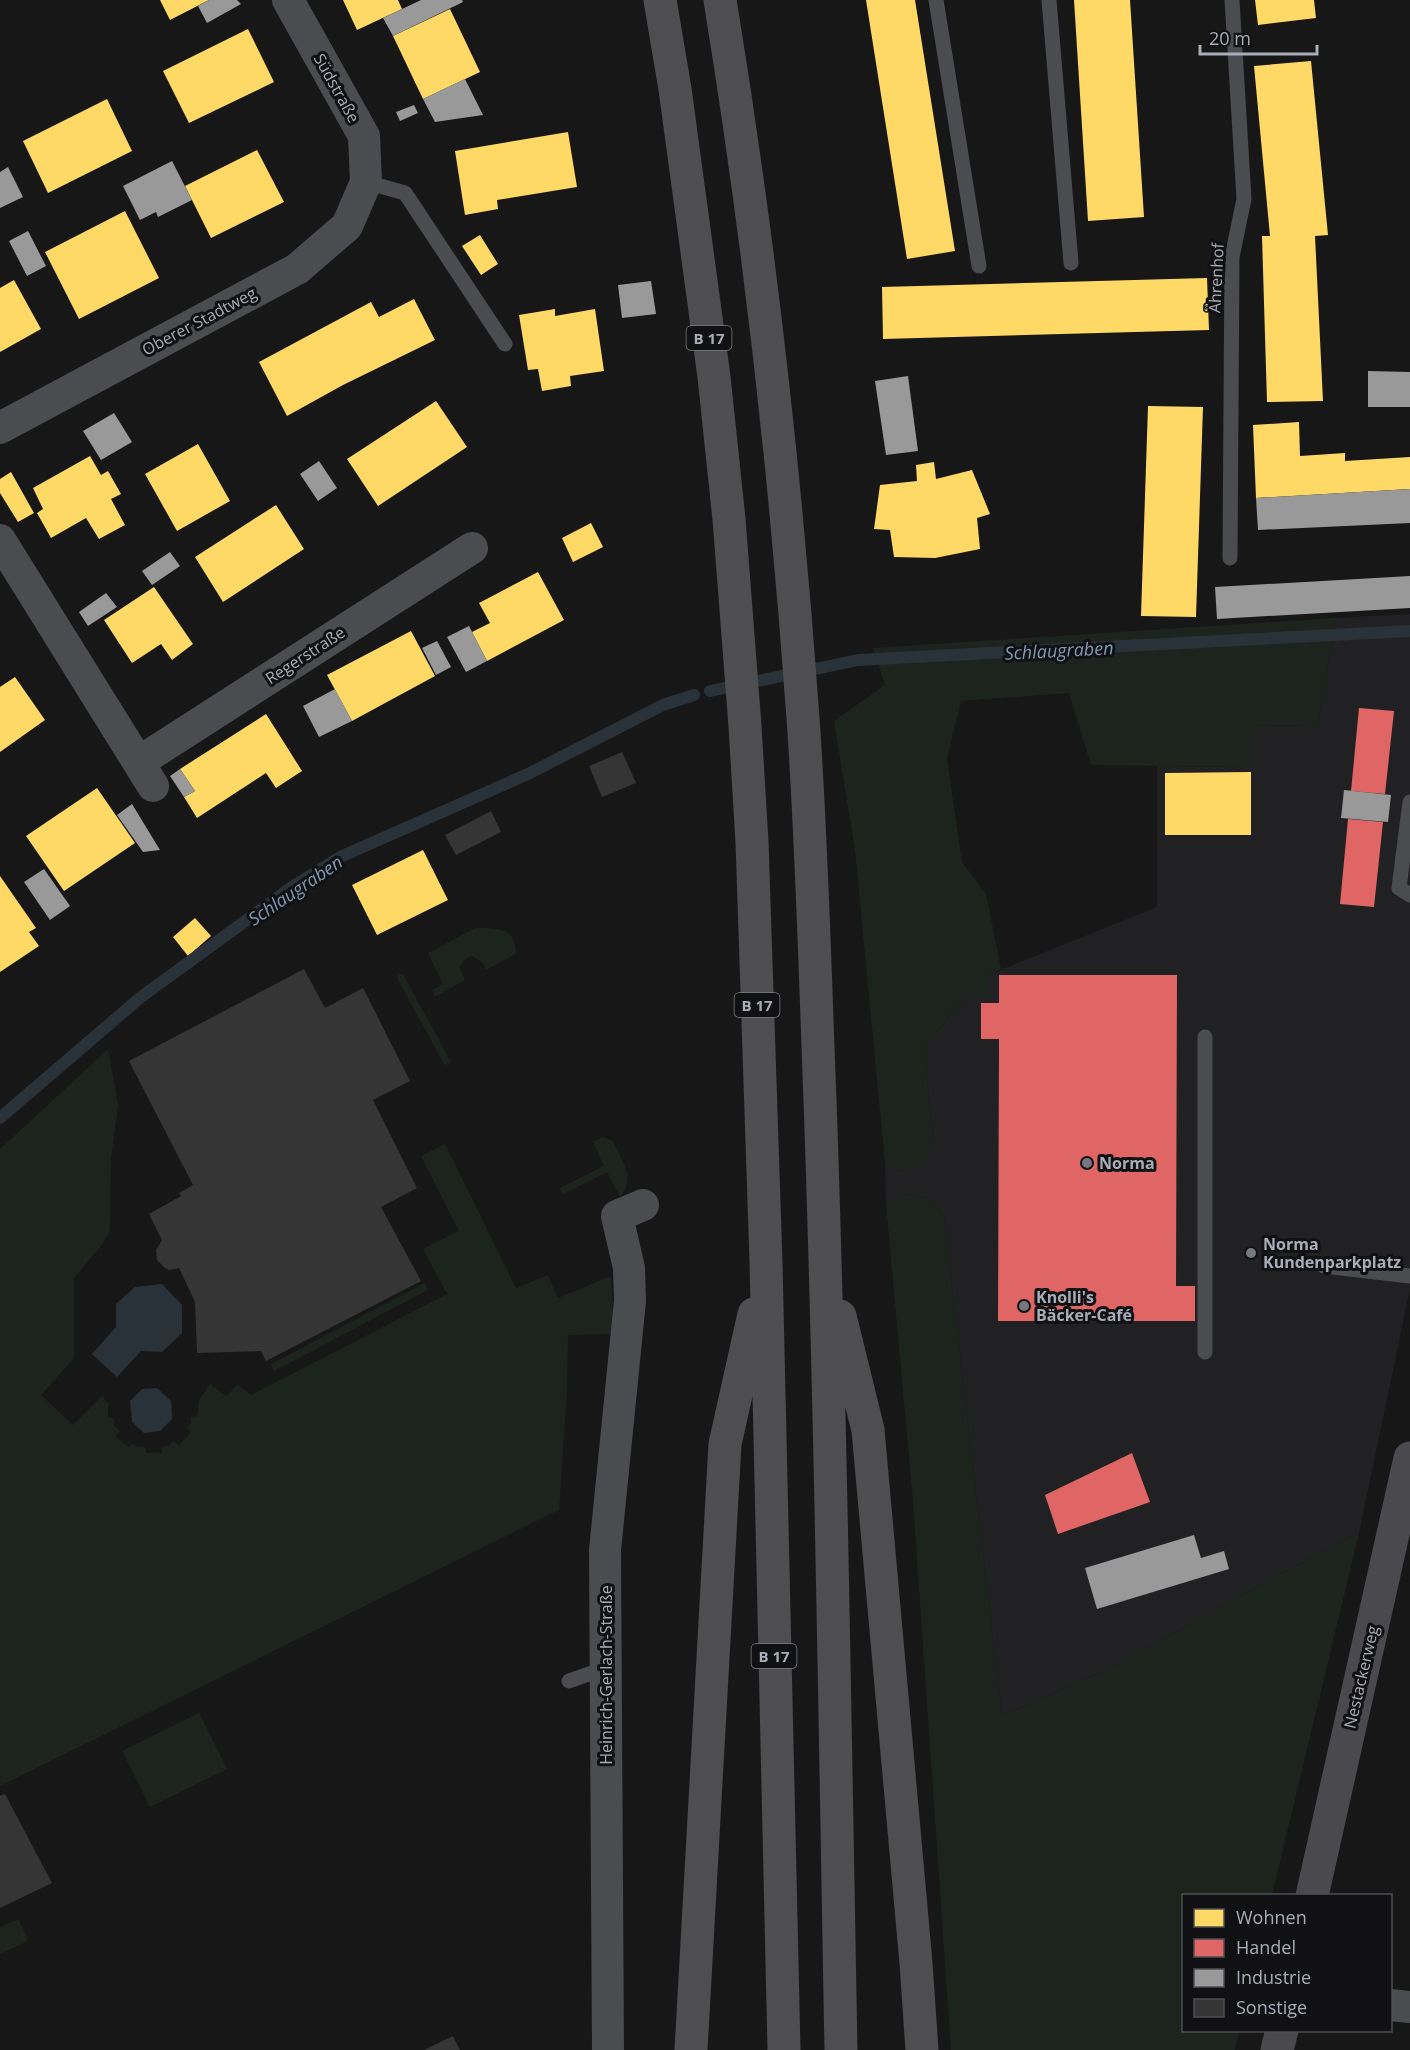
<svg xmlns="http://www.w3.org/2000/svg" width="1410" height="2050" font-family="'Open Sans',sans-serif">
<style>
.built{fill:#212123}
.green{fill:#1d241e}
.water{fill:#2a3239}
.homes{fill:#ffd966}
.shops{fill:#e06666}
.industry{fill:#999}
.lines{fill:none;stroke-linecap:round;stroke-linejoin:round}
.stream{stroke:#2a3239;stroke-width:12}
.building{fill:#353536}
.lane{stroke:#4b4c50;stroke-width:15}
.street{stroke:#4b4c50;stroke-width:32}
.secondary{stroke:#4a4a4e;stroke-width:33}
.highway{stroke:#4e4e51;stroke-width:33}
.poi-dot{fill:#757880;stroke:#111113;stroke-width:2}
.labels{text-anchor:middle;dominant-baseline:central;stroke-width:6;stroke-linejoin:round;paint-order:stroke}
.shield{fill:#111113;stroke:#7b7e86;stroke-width:1.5}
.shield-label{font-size:15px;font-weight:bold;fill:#a8adb8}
.street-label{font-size:16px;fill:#a8adb8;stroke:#111113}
.poi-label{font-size:16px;font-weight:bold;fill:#a8adb8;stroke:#111113;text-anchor:start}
.water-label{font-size:18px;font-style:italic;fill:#7f9bb3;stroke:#111113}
</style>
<rect width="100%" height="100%" fill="#171717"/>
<path class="built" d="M1410,614V1289L1359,1533L1271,1579L1117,1665L1002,1716L944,1218L930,1198L903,1194L886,1204L885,1163L893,1171L907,1170L935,1146L923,1049L965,997L988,975L1157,907V766L1253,767V725L1318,726L1335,618Z"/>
<path class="green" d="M1335,618L1318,726L1254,725L1253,767L1091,765L1069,693L961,701L947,759L962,862L986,894L1001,969L988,975V997H965L923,1049L935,1147L928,1163L907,1170L893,1171L885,1163L855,850L834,721L885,685L873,648Z
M475,928C497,928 516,927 516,954L486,970L483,963L472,956L465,959L459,967L465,980L435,997L432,990L443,984L428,953Z
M399,974H403L451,1062L448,1065L444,1064L397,978Z
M108,1049L118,1105L111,1159L110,1231L104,1242L74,1278V1358L41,1395L73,1425L102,1396L108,1403V1417L114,1419V1426L120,1431L115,1436L128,1447L133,1443L137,1447H145L146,1453H162V1447L169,1446L174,1441L179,1446L191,1432L186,1428L191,1423L190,1417L197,1416L199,1400L210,1384L226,1396L238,1385L251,1395L447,1294L423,1249L459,1231L421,1156L445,1144L516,1288L548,1275L558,1298L611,1276L614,1334L568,1335L567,1392L559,1510L0,1786V1149Z
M603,1137L613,1141C622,1162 637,1178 620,1197L607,1172L563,1194L560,1188L604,1166L593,1142Z
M903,1194L930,1198L944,1218L1002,1716L1117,1665L1271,1579L1359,1533L1272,1895L1184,1896V2030L1239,2031L1235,2050H951L913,1502L886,1204Z
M425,1283L428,1290L274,1371L271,1364Z
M199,1713L227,1769L150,1807L122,1751Z
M18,1919L27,1937L26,1942L0,1954V1927Z"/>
<path class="water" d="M162,1284L182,1305V1333L162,1352L141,1351L117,1377L92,1354L116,1327V1304L135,1287Z
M157,1388L171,1401L172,1419L160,1431L144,1433L132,1422L130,1401L142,1389Z"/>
<path class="homes" d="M160,0H209L170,20Z
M343,0H398L402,9L357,30Z
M866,0H915L955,251L907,259Z
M1074,0H1130L1144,217L1088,221Z
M1255,0H1314L1316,18L1258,25Z
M450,9L480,72L423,99L393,36Z
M248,29L274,82L189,123L163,71Z
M1311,61L1328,235L1315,236L1323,401L1267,402L1262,236H1270L1254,66Z
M107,99L132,151L48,193L23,141Z
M568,132L577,187L497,200L498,209L465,215L455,151Z
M257,150L284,202L211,238L185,186Z
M125,211L159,278L79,319L45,252Z
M480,235L498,264L481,275L462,246Z
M1207,278L1209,330L883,339L882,287Z
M14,280L41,329L0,352V288Z
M414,299L435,340L343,385L287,416L259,362L371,302L379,317Z
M555,309V316L595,309L604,371L570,376L571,386L542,391L538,369L528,370L519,315Z
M436,401L467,447L378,506L347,459Z
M1148,406L1203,407L1196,617L1141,616Z
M1299,422L1300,456L1345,453V461L1410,457V489L1256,498L1253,425Z
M198,444L230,501L177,531L145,474Z
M90,456L101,475L108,471L121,494L111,499L125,525L99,539L86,518L51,538L37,513L43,509L33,488Z
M934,462L936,479L972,470L990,514L977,518L980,549L935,558L894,557L890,530L874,529L880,485L917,481L916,465Z
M11,472L34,513L18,522L0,493V479Z
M276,505L304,549L223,602L195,557Z
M591,523L603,547L573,562L562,538Z
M538,572L564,620L487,661L472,632L490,623L479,603Z
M154,587L193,644L172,660L161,644L132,663L104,620Z
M411,631L435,676L352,721L327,675Z
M15,677L45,720L0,752V687Z
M266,714L302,771L276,788L266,773L197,818L184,797L195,791L180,769Z
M1251,772V835H1165V773Z
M97,788L135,843L64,891L26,836Z
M423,850L448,900L377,935L352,885Z
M0,876L36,928L29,932L39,946L0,972Z
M195,918L211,936L188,956L173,937Z"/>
<path class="shops" d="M1359,708L1394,711L1385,794L1351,791Z
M1348,819L1383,822L1374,907L1340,904Z
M999,975H1177L1176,1286H1195V1321H998L999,1039H981V1003H999Z
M1132,1453L1150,1502L1058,1534L1045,1495Z"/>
<path class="industry" d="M209,0H237L241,4L207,23L198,6Z
M421,0H462L463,2L393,36L383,18Z
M465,79L483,115L435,122L423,99Z
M414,105L418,113L400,121L396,112Z
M172,161L192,200L158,217L156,212L140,220L123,186Z
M8,167L23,197L0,208V172Z
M28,231L46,266L27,276L9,241Z
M651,281L656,314L622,318L618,285Z
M1368,371L1410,372V407H1368Z
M908,376L918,451L886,455L875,381Z
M114,413L132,442L101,460L83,431Z
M319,461L337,488L318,501L300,474Z
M1410,489V523L1258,530L1256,498Z
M170,552L180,566L152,585L142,571Z
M1410,576V608L1217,619L1215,587Z
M106,593L117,607L88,626L79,612Z
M469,626L487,661L466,672L447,637Z
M437,641L451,667L436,675L422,648Z
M335,689L352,721L319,737L303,706Z
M180,769L195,791L184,797L170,776Z
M1344,790L1391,795L1388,822L1341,818Z
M132,804L160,850L143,852L117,815Z
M44,869L70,906L50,920L24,882Z
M1194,1535L1201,1558L1224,1551L1229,1569L1097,1609L1085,1568Z"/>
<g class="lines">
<path class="stream" d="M710,691L858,660L1410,631
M0,1118L141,997L292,887L340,857L528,774L663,705L694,695"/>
</g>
<path class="building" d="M622,752L636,783L602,797L589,766Z
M491,811L501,832L456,855L445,835Z
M304,969L325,1008L363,988L410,1081L373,1100L417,1188L381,1207L421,1281L266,1361L261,1351L197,1353L195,1302L179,1268L169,1270L165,1268L157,1260L156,1250L162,1240L149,1214L181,1196L179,1193L193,1185L129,1061Z
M5,1794L52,1883L0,1908V1796Z
M453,2036L460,2050H424L430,2047Z"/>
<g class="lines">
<path class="lane" d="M936,0L979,266
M1049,0L1071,263
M366,182L405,193L505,344
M1230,558L1232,257L1244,199L1232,0
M1410,802L1399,888L1410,895
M1324,1266L1410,1276
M1205,1352V1037
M569,1681L606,1668"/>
<path class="street" d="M0,428L297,269L347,226L366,182L364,136L288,0
M0,540L153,786
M139,762L472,548
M1390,2005L1410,2007
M608,2050L605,1550L630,1301L629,1268L617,1216L643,1205"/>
<path class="secondary" d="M1312,1896L1410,1458
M1277,2050L1282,2030"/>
<path class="highway" d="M660,0L675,89L714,377L729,519L745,726L752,842L766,1262L784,2050
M720,0C759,238 786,478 803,718C812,845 815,973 820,1100C831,1416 835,1733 841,2050
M840,1316L868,1430L916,1963L922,2050
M691,2050L725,1444L754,1314"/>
</g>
<g class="poi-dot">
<circle cx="1087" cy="1163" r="6"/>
<circle cx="1251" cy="1253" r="6"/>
<circle cx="1024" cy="1306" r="6"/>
</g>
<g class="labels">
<g class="shield">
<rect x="686.5" y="326" width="45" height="24" rx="4.5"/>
<rect x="734.5" y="993" width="45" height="24" rx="4.5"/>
<rect x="751.5" y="1644" width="45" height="24" rx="4.5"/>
</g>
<g class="shield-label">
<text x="709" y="338">B 17</text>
<text x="757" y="1005">B 17</text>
<text x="774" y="1656">B 17</text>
</g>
<g class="street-label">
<text transform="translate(337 88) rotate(61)">Südstraße</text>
<text transform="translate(1216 278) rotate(-87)">Ährenhof</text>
<text transform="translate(199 321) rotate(-28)">Oberer Stadtweg</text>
<text transform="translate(305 655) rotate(-33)">Regerstraße</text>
<text transform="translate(606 1675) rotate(-90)">Heinrich-Gerlach-Straße</text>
<text transform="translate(1361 1677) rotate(-77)">Nestackerweg</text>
</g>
<g class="poi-label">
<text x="1099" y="1163">Norma</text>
<text x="1263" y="1244">Norma<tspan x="1263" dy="18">Kundenparkplatz</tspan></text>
<text x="1036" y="1297">Knolli's<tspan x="1036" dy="18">Bäcker-Café</tspan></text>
</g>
<g class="water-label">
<text transform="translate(1059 650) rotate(-3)">Schlaugraben</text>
<text transform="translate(295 890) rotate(-34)">Schlaugraben</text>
</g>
</g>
<rect x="1182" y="1894" width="210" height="138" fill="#111113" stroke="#4d4f55" stroke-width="1.5"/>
<rect x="1194" y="1909" width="30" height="18" fill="#ffd966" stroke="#4d4f55" stroke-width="1.5"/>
<text x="1236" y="1924" font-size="18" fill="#a8adb8">Wohnen</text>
<rect x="1194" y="1939" width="30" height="18" fill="#e06666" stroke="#4d4f55" stroke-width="1.5"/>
<text x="1236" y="1954" font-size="18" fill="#a8adb8">Handel</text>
<rect x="1194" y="1969" width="30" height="18" fill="#999999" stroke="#4d4f55" stroke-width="1.5"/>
<text x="1236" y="1984" font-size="18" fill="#a8adb8">Industrie</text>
<rect x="1194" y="1999" width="30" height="18" fill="#353536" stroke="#4d4f55" stroke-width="1.5"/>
<text x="1236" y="2014" font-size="18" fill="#a8adb8">Sonstige</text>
<path d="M1200 45v9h117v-9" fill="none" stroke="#a8adb8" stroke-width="3"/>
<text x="1209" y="45" font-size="18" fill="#a8adb8" stroke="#111113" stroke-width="4.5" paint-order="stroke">20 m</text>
</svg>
